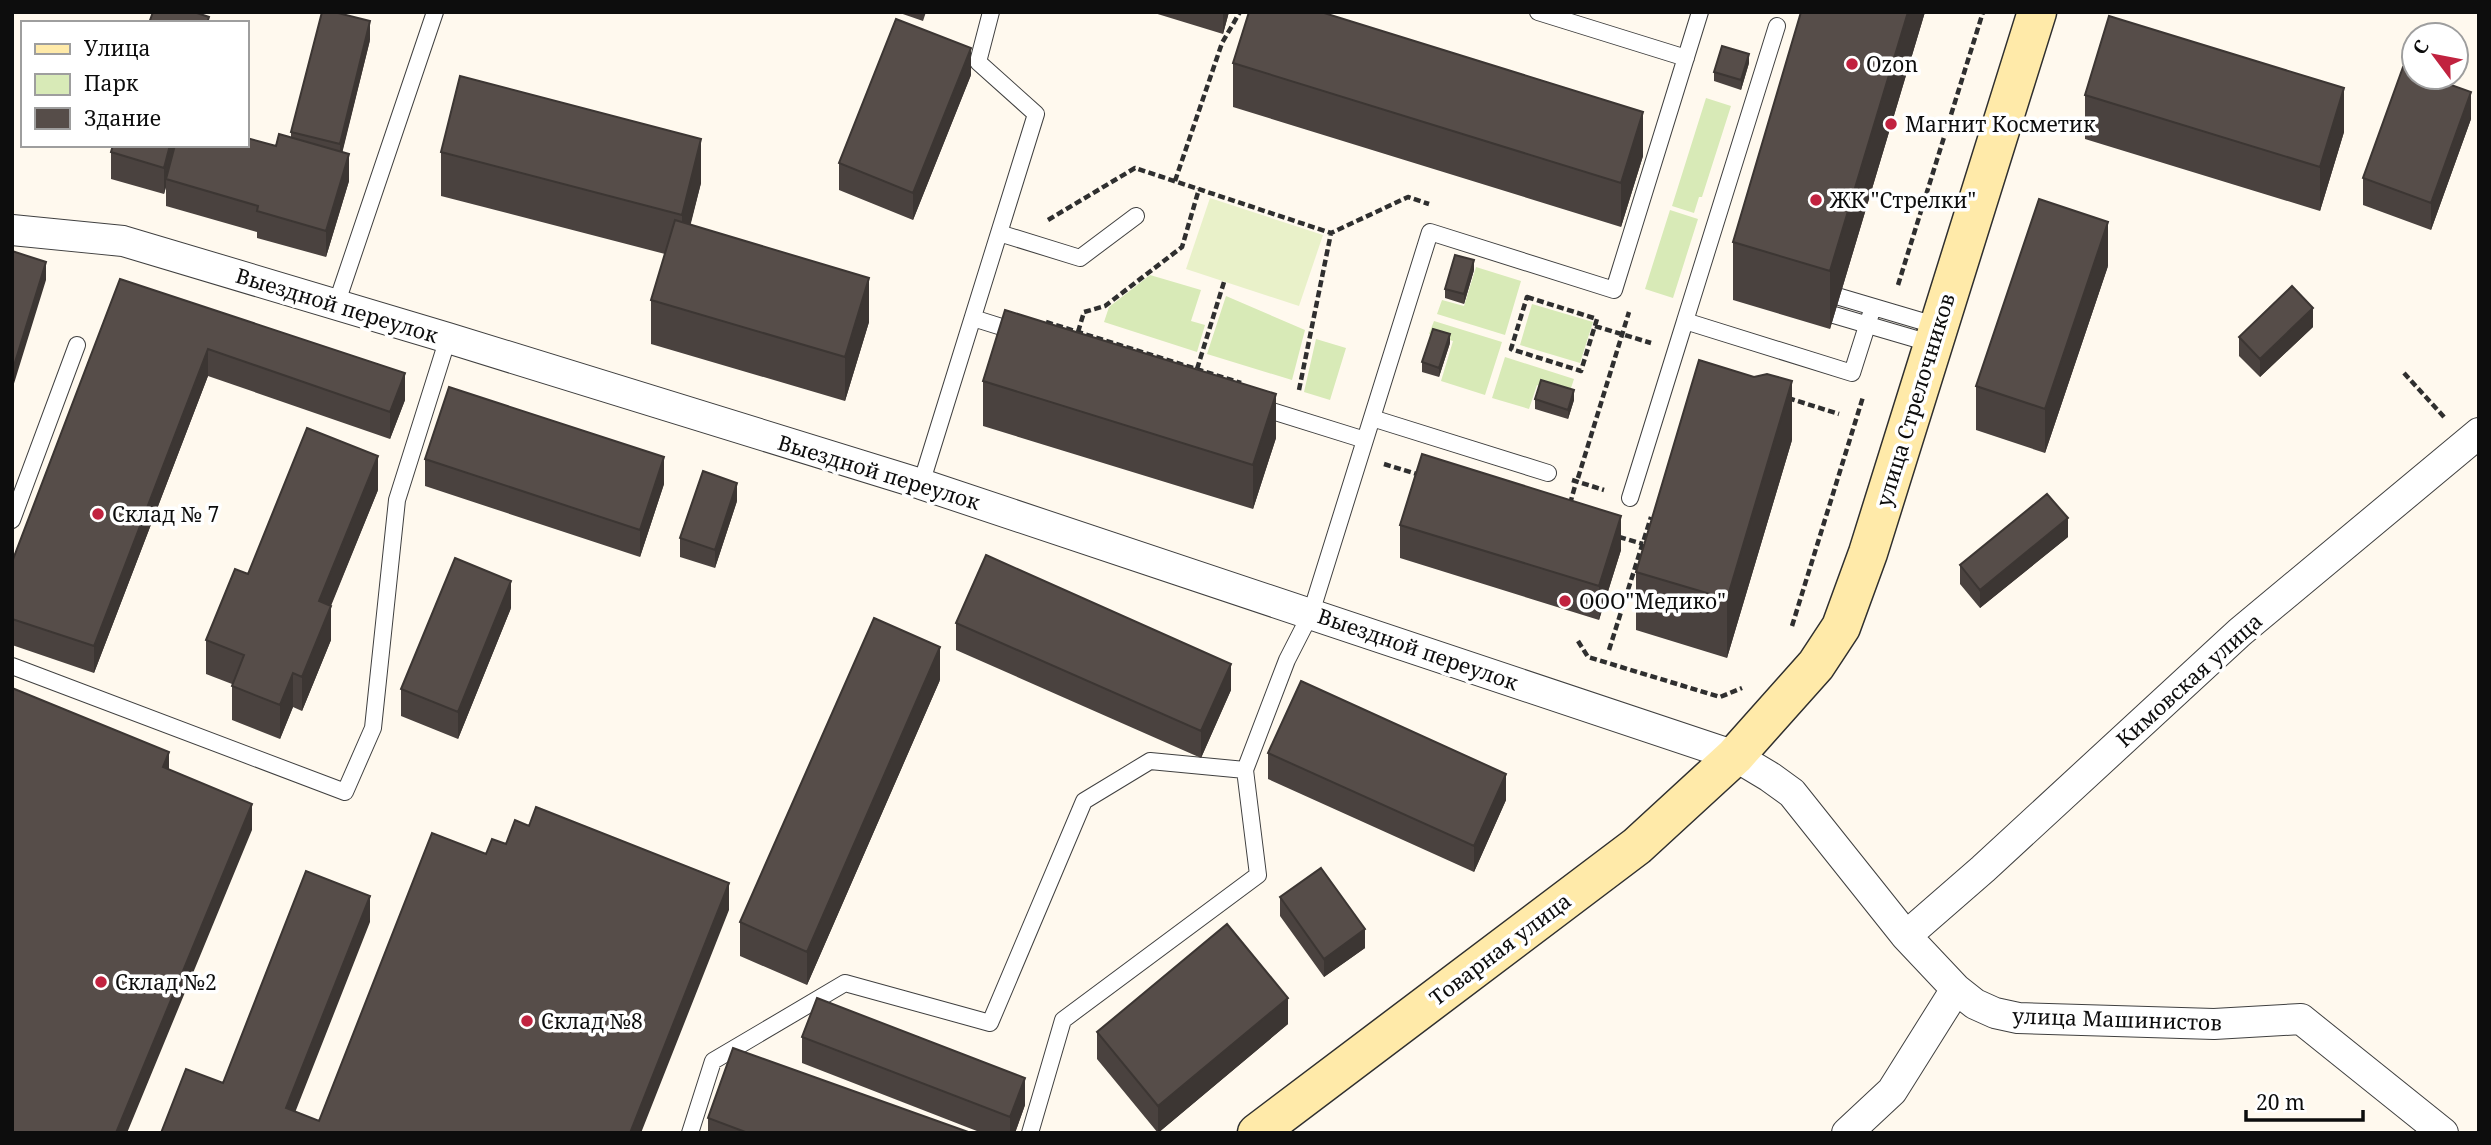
<svg xmlns="http://www.w3.org/2000/svg" width="2491" height="1145" font-family="'Noto Serif',serif">
<style>
.green{fill:#d8eab7}
.pitch{fill:#e9f1c9}
.lines{fill:none;stroke-linecap:round;stroke-linejoin:round}
.service-casing{stroke:#404040;stroke-width:18}
.minor-casing{stroke:#404040;stroke-width:32}
.secondary-casing{stroke:#2f2f2f;stroke-width:41}
.path{stroke:#2f2f2f;stroke-width:4.5;stroke-dasharray:7 3.5;stroke-linecap:butt}
.service{stroke:#fff;stroke-width:16}
.minor{stroke:#fff;stroke-width:30}
.secondary{stroke:#ffeaa9;stroke-width:38}
.wall{fill:#4a423f}
.shaded-wall{fill:#3c3633}
.building{fill:#564d49;stroke:#3c3633;stroke-width:2}
.poi-dot{fill:#c1223f;stroke:#fff;stroke-width:2.5}
.labels{text-anchor:middle;dominant-baseline:central;stroke-width:7;stroke-linejoin:round;paint-order:stroke}
.poi-label{font-size:21px;fill:#0d0d0d;stroke:#fff;text-anchor:start}
.street-label{font-size:21px;fill:#0d0d0d;stroke:#fff}
</style>
<rect width="100%" height="100%" fill="#fff9ee"/>
<path class="green" d="M1706,98L1731,106L1702,197H1699L1694,213L1672,206Z
M1670,210L1698,219L1673,298L1645,289Z
M1476,267L1521,281L1505,335L1437,314L1442,300L1464,306Z
M1150,275L1201,290L1191,321L1205,325L1197,352L1104,322L1109,307Z
M1226,296L1305,330L1292,380L1207,354Z
M1532,304L1593,322L1580,363L1520,345Z
M1434,321L1502,342L1485,395L1441,381L1453,341L1429,334Z
M1316,339L1346,348L1330,400L1304,392Z
M1505,357L1574,379L1569,394L1537,385L1529,409L1492,398Z"/>
<path class="pitch" d="M1210,198L1323,235L1299,306L1186,269Z"/>
<g class="lines">
<g class="service-casing">
<path id="service" d="M1538,12L1686,58
M1777,26L1685,321L1852,373L1873,307
M999,233L1080,258L1136,216
M1840,297L1938,326
M336,305L435,12
M1834,315L1933,344
M973,318L1021,333
M1256,406L1365,440
M1372,418L1548,473
M921,484L1036,114L978,62L991,12
M1630,498L1685,321
M12,520L77,345
M12,666L345,792L373,728L397,500L448,338
M690,1133L713,1061L845,983L990,1023L1084,801L1150,761L1245,770
M1030,1133L1063,1020L1258,875L1245,770L1287,660L1311,613L1430,232L1614,290L1700,12"/>
</g>
<g class="minor-casing">
<path id="minor" d="M12,230L123,241L448,338L921,484L1735,756L1770,777L1792,793L1906,936L1956,989L1975,1004L1995,1013L2018,1018L2214,1024L2301,1019L2443,1133
M1906,936L1983,869L2240,632L2479,433
M1847,1133L1892,1091L1956,989"/>
</g>
<g class="secondary-casing">
<path id="secondary" d="M1257,1133L1637,846L1735,756L1816,665L1841,627L1868,553L2037,12"/>
</g>
<path class="path" d="M1175,181L1222,43L1240,12
M1048,220L1135,168L1331,233L1408,197L1429,204
M1898,285L1983,12
M1527,297L1597,319L1581,371L1511,349Z
M1046,322L1241,383
M1595,326L1651,343
M1078,332L1084,312L1105,306L1182,247L1199,189
M1197,369L1224,282
M2404,373L2444,417
M1299,390L1331,233
M1788,398L1839,414
M1384,464L1420,475
M1578,478L1629,312
M1572,480L1604,490
M1570,504L1575,486
M1619,537L1643,544
M1792,626L1863,397
M1578,641L1588,657L1720,697L1742,688
M1609,650L1651,517"/>
<use href="#service" class="service"/>
<use href="#minor" class="minor"/>
<use href="#secondary" class="secondary"/>
</g>
<path class="wall" d="M897,12H926L923,21Z
M1151,12H1229L1223,34Z
M1925,12L1830,329L1733,300V242Z
M370,40L342,152L349,181L326,257L257,238V232L166,206V187L164,194L111,179V152L276,146L291,138V132Z
M1233,63L1643,156L1621,227L1233,107Z
M1749,63L1741,90L1714,81V72Z
M971,75L913,220L839,190V163Z
M2085,95L2344,132L2320,211L2085,139Z
M2471,119L2431,230L2363,205V178Z
M441,152L701,183L690,225L869,322L845,401L651,344V300L665,254L441,196Z
M2108,266L2045,453L1976,430V386Z
M1474,270L1464,304L1445,298V289Z
M120,279L405,400L390,439L208,376L94,673L12,645V562Z
M2313,327L2260,377L2239,356V337Z
M1450,343L1439,377L1422,372V362Z
M983,381L1276,438L1253,509L983,426Z
M1535,399L1574,400L1568,419L1535,409Z
M1792,440L1727,658L1636,630V572Z
M425,459L664,484L640,557L425,486Z
M378,490L331,606V640L302,711L293,707L280,739L232,720V684L206,674V640L248,574Z
M737,501L715,568L680,557V538Z
M1400,525L1621,550L1599,620L1400,558Z
M2068,537L1980,608L1960,584V565Z
M511,608L458,739L401,716V689Z
M956,623L1231,690L1201,758L956,650Z
M940,680L807,985L740,956V922Z
M1268,753L1506,800L1474,872L1268,779Z
M1280,897L1365,948L1324,977L1280,916Z
M1288,1024L1158,1133L1097,1059V1032Z
M802,1037L1025,1105L1015,1133H982L802,1063Z
M708,1118L971,1133H708Z"/>
<path class="shaded-wall" d="M1223,12H1229L1223,34Z
M1908,12H1925L1830,329V271Z
M370,21V40L340,162V144Z
M971,48V75L913,220V193Z
M1749,54V63L1741,90V80Z
M2344,88V132L2320,211V167Z
M2471,92V119L2431,230V203Z
M1643,112V156L1621,227V183Z
M701,139V183L682,259V215Z
M170,145H178L166,179V187L164,194V168Z
M349,154V181L326,257V231Z
M2108,222V266L2045,453V409Z
M1474,260V270L1464,304V294Z
M46,262V280L12,390V372Z
M869,278V322L845,401V357Z
M2313,308V327L2260,377V359Z
M1450,334V343L1439,377V368Z
M208,349V376L94,673V646Z
M405,373V400L390,439V412Z
M1792,381V440L1727,658V599Z
M1574,390V400L1568,419V410Z
M1276,394V438L1253,509V465Z
M378,456V490L319,634V601Z
M664,457V484L640,557V530Z
M737,483V501L715,568V550Z
M1621,516V550L1599,620V586Z
M2068,518V537L1980,608V590Z
M511,581V608L458,739V712Z
M331,606V640L302,711V677Z
M940,647V680L807,985V952Z
M1231,664V690L1201,758V731Z
M293,673V707L280,739V705Z
M169,752V779L163,767Z
M1506,774V800L1474,872V846Z
M252,804V830L127,1133H116Z
M729,883V910L641,1133H630Z
M370,896V922L287,1133L286,1108Z
M1365,929V948L1324,977V959Z
M1288,998V1024L1158,1133V1106Z
M1025,1078V1105L1015,1133H1010V1117Z"/>
<path class="building" d="M153,12H194L209,17L207,23H149Z
M322,12H334L370,21L340,144L291,132Z
M1249,12H1321L1643,112L1621,183L1233,63Z
M1801,12H1908L1830,271L1733,242Z
M2109,16L2344,88L2320,167L2085,95Z
M896,19L971,48L913,193L839,163Z
M1722,46L1749,54L1741,80L1714,72Z
M2403,67L2414,72V77H2429L2471,92L2431,203L2363,178Z
M460,76L701,139L682,215L441,152Z
M279,134L349,154L326,231L257,211L258,206L166,179L175,145H247V138L276,146Z
M113,145H170L164,168L111,152Z
M2039,199L2108,222L2045,409L1976,386Z
M675,220L869,278L845,357L651,300Z
M12,251L46,262L12,372Z
M1455,255L1474,260L1464,294L1445,289Z
M120,279L405,373L390,412L208,349L94,646L12,619V562Z
M2292,286L2313,308L2260,359L2239,337Z
M1005,310L1276,394L1253,465L983,381Z
M1433,329L1450,334L1439,368L1422,362Z
M1699,360L1754,377L1767,374L1792,381L1727,599L1636,572Z
M1541,380L1574,390L1568,410L1535,399Z
M449,387L664,457L640,530L425,459Z
M307,428L378,456L319,601L331,606L302,677L293,673L280,705L232,686L244,655L206,640L235,569L248,574Z
M1422,454L1621,516L1599,586L1400,525Z
M703,471L737,483L715,550L680,538Z
M2047,494L2068,518L1980,590L1960,565Z
M986,555L1231,664L1201,731L956,623Z
M455,558L511,581L458,712L401,689Z
M874,618L940,647L807,952L740,922Z
M1301,681L1506,774L1474,846L1268,753Z
M12,688L169,752L163,767L252,804L116,1133H12Z
M536,807L729,883L630,1133H161L186,1069L223,1083L306,871L370,896L286,1108L319,1121L432,833L486,854L492,839L506,844L515,820L529,826Z
M1321,868L1365,929L1324,959L1280,897Z
M1227,924L1288,998L1158,1106L1097,1032Z
M817,998L1025,1078L1010,1117L802,1037Z
M733,1048L971,1133H748L708,1118Z"/>
<g class="poi-dot">
<circle cx="1852" cy="64" r="7"/>
<circle cx="1891" cy="124" r="7"/>
<circle cx="1816" cy="200" r="7"/>
<circle cx="98" cy="514" r="7"/>
<circle cx="1565" cy="601" r="7"/>
<circle cx="101" cy="982" r="7"/>
<circle cx="527" cy="1021" r="7"/>
</g>
<g class="labels">
<g class="poi-label">
<text x="1866" y="64">Ozon</text>
<text x="1905" y="124">Магнит Косметик</text>
<text x="1830" y="200">ЖК "Стрелки"</text>
<text x="112" y="514">Склад № 7</text>
<text x="1579" y="601">ООО"Медико"</text>
<text x="115" y="982">Склад №2</text>
<text x="541" y="1021">Склад №8</text>
</g>
<g class="street-label">
<text transform="translate(337 305) rotate(17)">Выездной переулок</text>
<text transform="translate(1915 400) rotate(-73)">улица Стрелочников</text>
<text transform="translate(879 472) rotate(17)">Выездной переулок</text>
<text transform="translate(1418 649) rotate(19)">Выездной переулок</text>
<text transform="translate(2189 680) rotate(-42)">Кимовская улица</text>
<text transform="translate(1500 949) rotate(-37)">Товарная улица</text>
<text transform="translate(2117 1019) rotate(2)">улица Машинистов</text>
</g>
</g>
<rect width="2491" height="1145" fill="none" stroke="#0d0d0d" stroke-width="28"/>
<rect x="21" y="21" width="228" height="126" fill="#ffffff" stroke="#9e9e9e" stroke-width="2"/>
<rect x="35" y="44" width="35" height="10" fill="#ffeaa9" stroke="#9e9e9e" stroke-width="2"/>
<text x="84" y="56" font-size="21" fill="#0d0d0d">Улица</text>
<rect x="35" y="74" width="35" height="21" fill="#d8eab7" stroke="#9e9e9e" stroke-width="2"/>
<text x="84" y="91" font-size="21" fill="#0d0d0d">Парк</text>
<rect x="35" y="108" width="35" height="21" fill="#564d49" stroke="#9e9e9e" stroke-width="2"/>
<text x="84" y="126" font-size="21" fill="#0d0d0d">Здание</text>
<g transform="translate(2435 56) rotate(302)"><circle r="33" fill="#ffffff" stroke="#9e9e9e" stroke-width="2"/>
<path d="M0-5L12 26L0 18L-12 26Z" fill="#c1223f"/>
<text y="-10" font-size="19" font-weight="bold" text-anchor="middle" fill="#0d0d0d">С</text>
</g>
<path d="M2246 1110v10h117v-10" fill="none" stroke="#0d0d0d" stroke-width="3.5"/>
<text x="2256" y="1110" font-size="21" fill="#0d0d0d" stroke="#ffffff" stroke-width="5" paint-order="stroke">20 m</text>
</svg>
